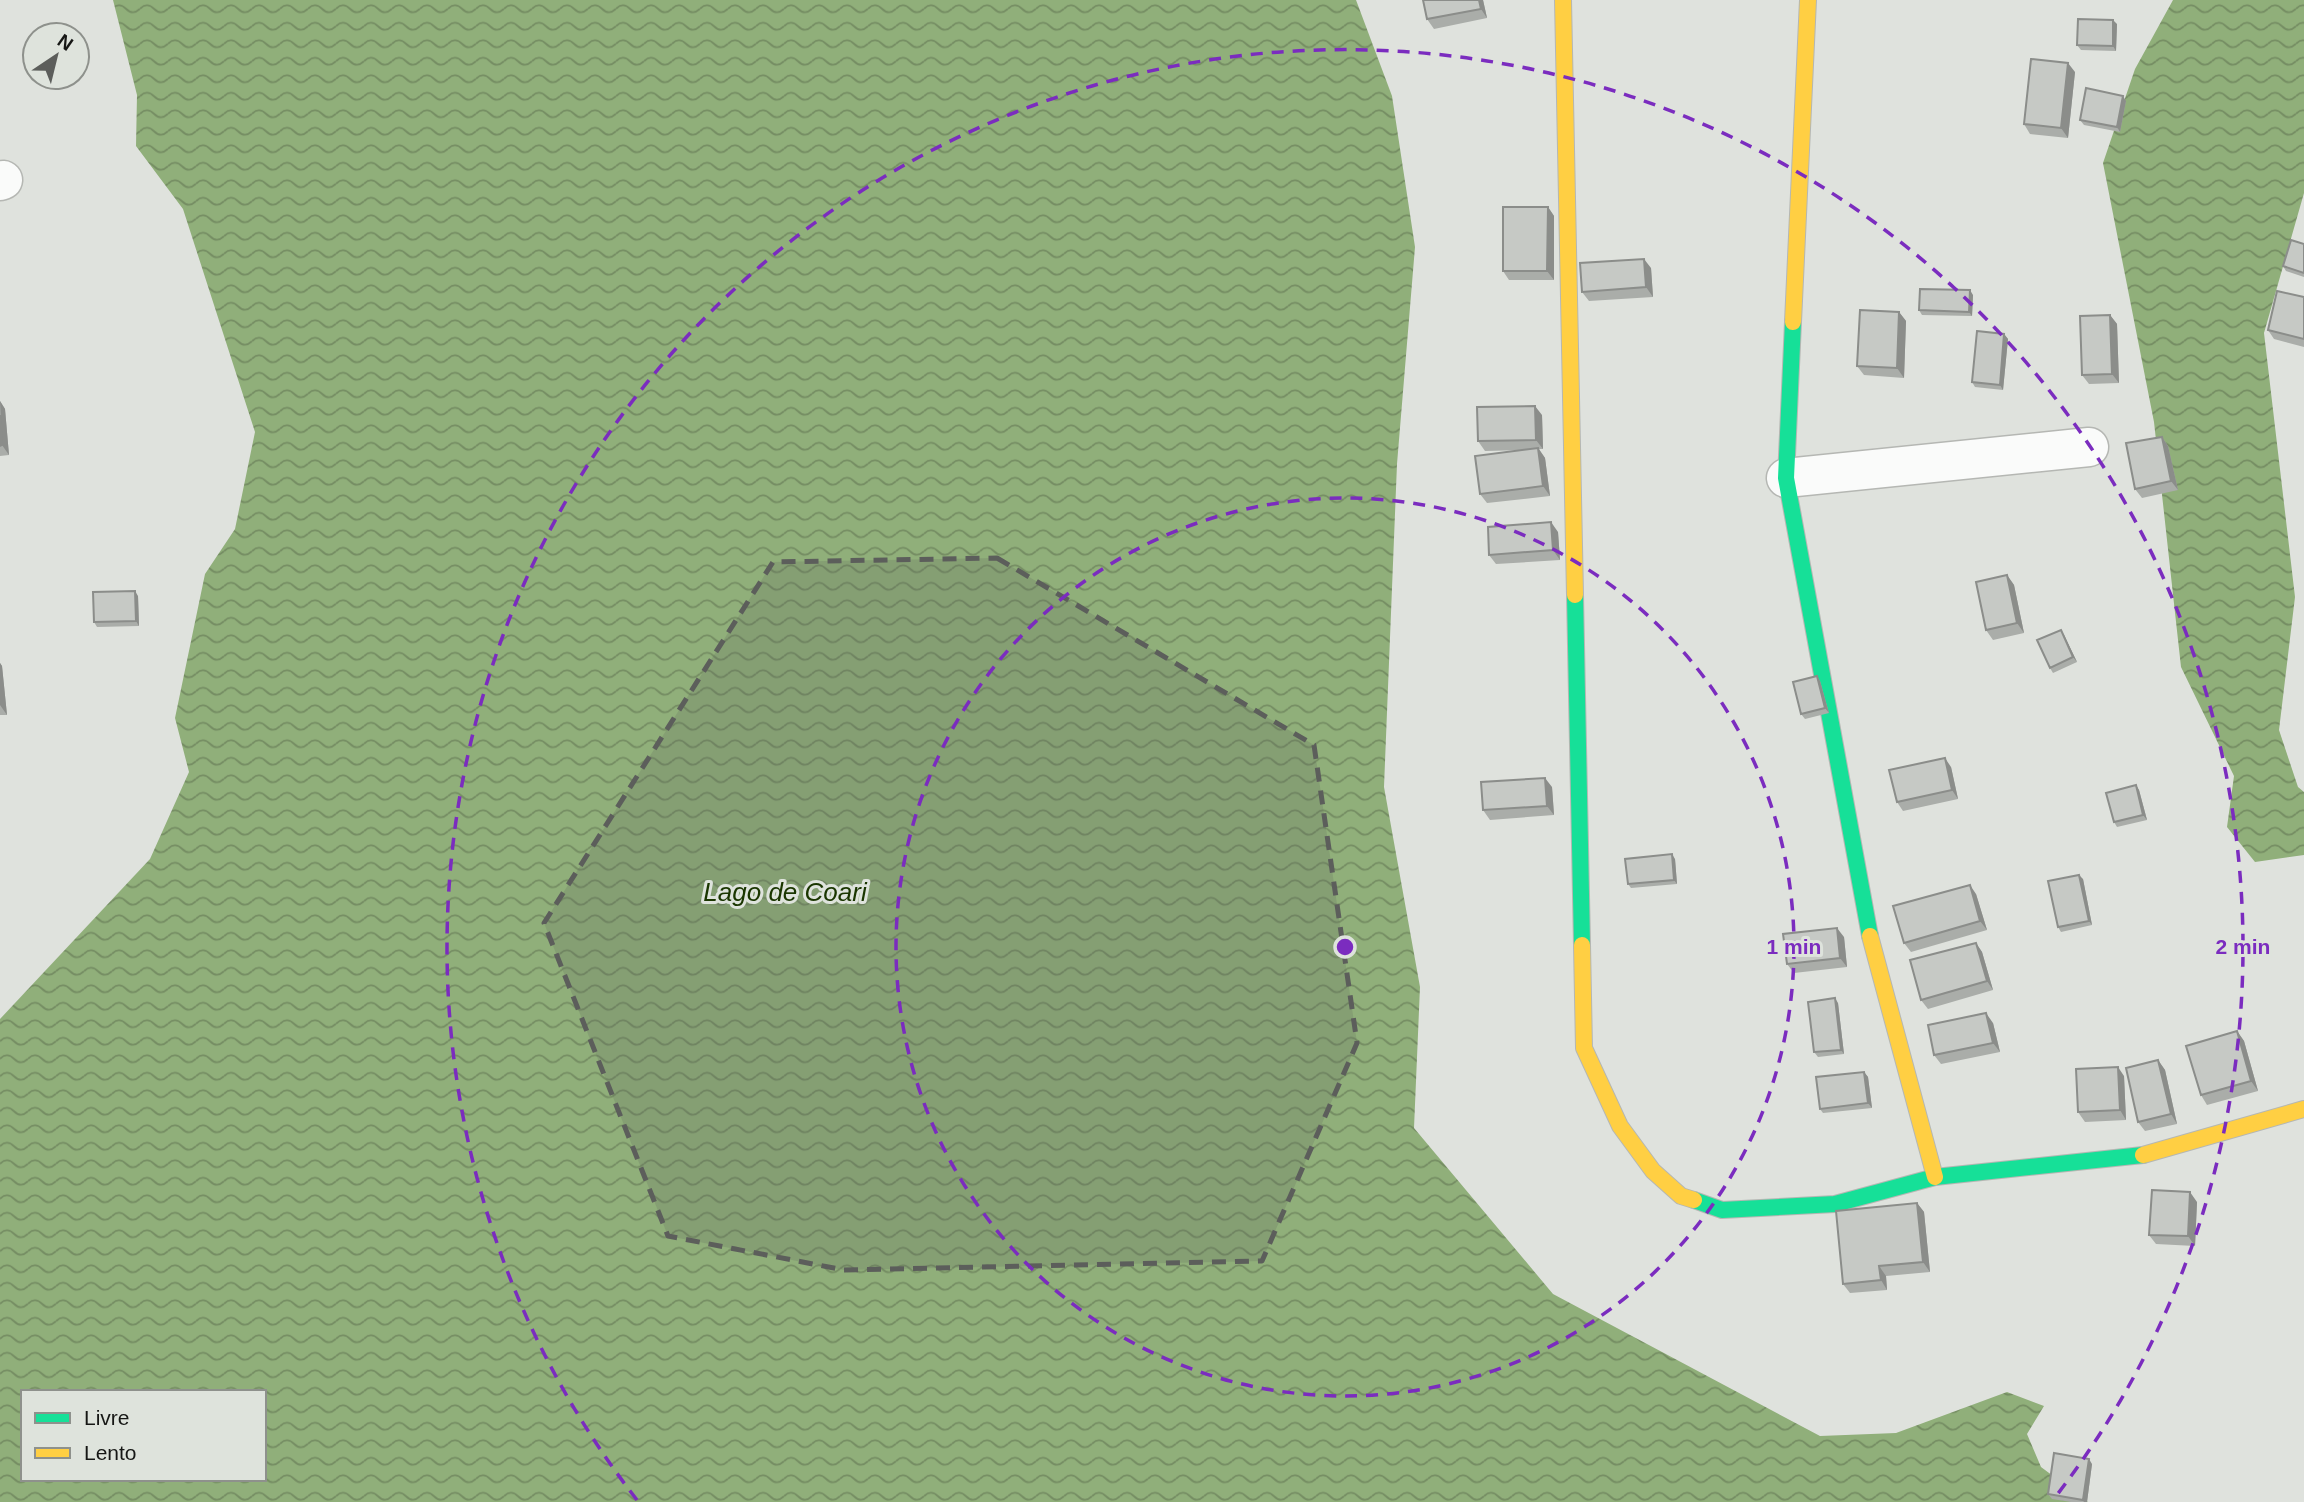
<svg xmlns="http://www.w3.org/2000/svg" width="2304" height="1502" font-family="Helvetica,sans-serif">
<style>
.water{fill:url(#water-waves);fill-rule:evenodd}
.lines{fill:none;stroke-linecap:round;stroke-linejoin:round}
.street-casing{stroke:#b5b7b3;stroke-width:41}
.fast-casing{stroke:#b5b7b3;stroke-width:18}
.slow-casing{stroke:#b5b7b3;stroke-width:18}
.street{stroke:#fafbfa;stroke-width:38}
.fast{stroke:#16e098;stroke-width:16}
.slow{stroke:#ffcf43;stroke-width:16}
.wall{fill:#aaada9}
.shaded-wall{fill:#8b8d8a}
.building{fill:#c6c9c5;stroke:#8b8d8a;stroke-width:2}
.marked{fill:#5c5e5b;fill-opacity:0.2;stroke:#5c5e5b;stroke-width:5;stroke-dasharray:14 9;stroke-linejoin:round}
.ring{fill:none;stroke:#7b2cbf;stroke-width:3.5;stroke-dasharray:12 9}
.labels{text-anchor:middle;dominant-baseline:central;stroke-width:6;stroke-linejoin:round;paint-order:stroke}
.water-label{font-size:26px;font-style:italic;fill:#1a3600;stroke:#dee3dc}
.centre{fill:#7b2cbf;stroke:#dee3dc;stroke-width:3.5}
.ring-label{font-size:21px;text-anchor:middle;font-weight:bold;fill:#7b2cbf;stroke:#dee3dc;stroke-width:6;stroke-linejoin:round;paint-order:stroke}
</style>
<defs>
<pattern id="water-waves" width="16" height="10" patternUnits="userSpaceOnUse" patternTransform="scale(1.75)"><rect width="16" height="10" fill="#90af7a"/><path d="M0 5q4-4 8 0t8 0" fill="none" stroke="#758d63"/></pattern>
</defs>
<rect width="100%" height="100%" fill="#dfe2dd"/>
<path class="water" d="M113,0H1356L1392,96L1415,247L1397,464L1384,787L1420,987L1414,1128L1553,1294L1820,1436L1896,1433L2007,1392L2044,1406L2027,1434L2041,1467L2088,1502H0V1019L150,859L189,772L175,718L205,574L235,529L255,432L183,209L136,146L137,95ZM23,1392H264V1479H23Z
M2173,0H2304V193L2264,333L2295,597L2279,730L2298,787L2304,792V855L2255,862L2227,827L2234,776L2181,667L2154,422L2103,163L2135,69Z"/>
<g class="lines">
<g class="street-casing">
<path id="street" d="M0,181L3,180
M1786,478L2089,447"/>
</g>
<g class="fast-casing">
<path id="fast" d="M1793,322L1786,478L1870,936
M1575,595L1582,945
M1694,1200L1722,1210L1835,1204L1935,1177L2143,1155"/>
</g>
<g class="slow-casing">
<path id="slow" d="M1563,0L1575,595
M1793,322L1808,0
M1870,936L1935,1177
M1582,945L1584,1048L1620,1126L1653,1171L1681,1196L1694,1200
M2143,1155L2304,1109"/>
</g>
<use href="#street" class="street"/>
<use href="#fast" class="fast"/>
<use href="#slow" class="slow"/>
</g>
<path class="wall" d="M1483,0L1487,18L1434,29L1427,19Z
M2117,24L2116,51L2081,50L2077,45Z
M2075,72L2068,138L2030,134L2024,124Z
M2126,101L2120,132L2084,125L2080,120Z
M1548,207L1554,216V280H1509L1503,271Z
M2304,244V277L2286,271L2283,266Z
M1651,268L1653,297L1589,301L1582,292Z
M1973,295L1972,316L1922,315L1919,310Z
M2304,297V347L2274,339L2268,330Z
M1899,312L1906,321L1904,378L1864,375L1857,366Z
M2110,315L2117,324L2119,383L2089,384L2082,375Z
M2004,334L2008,339L2003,390L1975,387L1972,382Z
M0,401L5,409L9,455L0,456Z
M1542,415L1543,449H1539L1545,458L1550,496L1487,503L1480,494L1528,450L1485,451L1478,441Z
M2162,437L2168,446L2178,490L2142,498L2135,489Z
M1558,532L1560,560L1496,564L1489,555Z
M2007,575L2014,585L2024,633L1993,640L1986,630Z
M138,596L139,626L97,627L94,622Z
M2064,635L2077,662L2053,673L2050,668Z
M0,663L2,666L7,715H0Z
M1817,676L1820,681L1829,713L1805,719L1801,714Z
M1951,767L1958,799L1903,811L1897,802Z
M2136,785L2139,790L2147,820L2117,827L2114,822Z
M1552,787L1554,815L1490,820L1483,810Z
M1675,859L1677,884L1631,888L1628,884Z
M2083,879L2092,925L2061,932L2058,927Z
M1976,894L1987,930L1911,952L1904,943Z
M1844,937L1847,967L1794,973L1787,964Z
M1976,943L1982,952L1993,990L1928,1009L1921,1000Z
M1838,1003L1844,1054L1818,1057L1814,1052Z
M1993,1023L2000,1052L1941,1064L1934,1055Z
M2237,1031L2244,1041L2258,1091L2207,1105L2201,1095Z
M2158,1060L2165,1070L2177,1124L2145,1131L2138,1122Z
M1864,1072L1868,1077L1872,1108L1823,1113L1820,1109Z
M2124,1076L2126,1120L2085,1122L2078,1112Z
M2197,1202L2195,1246L2156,1244L2149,1235Z
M1917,1203L1924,1212L1930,1272L1886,1276L1887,1290L1850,1293L1843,1284Z
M2092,1464L2087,1502H2071L2052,1499L2048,1494Z"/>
<path class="shaded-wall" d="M1479,0H1483L1487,18L1481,9Z
M2113,20L2117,24L2116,51L2113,46Z
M2068,63L2075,72L2068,138L2061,128Z
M2123,96L2126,101L2120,132L2117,127Z
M1548,207L1554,216V280L1547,271Z
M1644,259L1651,268L1653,297L1646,287Z
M1970,290L1973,295L1972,316L1969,312Z
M1899,312L1906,321L1904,378L1897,368Z
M2110,315L2117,324L2119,383L2112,374Z
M2004,334L2008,339L2003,390L2000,385Z
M0,401L5,409L9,455L2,445Z
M1535,406L1542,415L1543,449L1536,440Z
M2162,437L2168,446L2178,490L2171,481Z
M1538,448L1545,458L1550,496L1543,486Z
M1551,522L1558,532L1560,560L1553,550Z
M2007,575L2014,585L2024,633L2017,623Z
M135,591L138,596L139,626L136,621Z
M2061,630L2064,635L2077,662L2073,657Z
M0,663L2,666L7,715L0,705Z
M1817,676L1820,681L1829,713L1825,708Z
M1945,758L1951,767L1958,799L1952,790Z
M1545,778L1552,787L1554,815L1547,806Z
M2136,785L2139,790L2147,820L2143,815Z
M1672,854L1675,859L1677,884L1674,880Z
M2079,875L2083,879L2092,925L2089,921Z
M1970,885L1976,894L1987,930L1980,921Z
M1837,928L1844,937L1847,967L1840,958Z
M1976,943L1982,952L1993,990L1987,981Z
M1835,998L1838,1003L1844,1054L1841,1050Z
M1986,1013L1993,1023L2000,1052L1993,1043Z
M2237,1031L2244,1041L2258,1091L2251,1081Z
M2158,1060L2165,1070L2177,1124L2171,1114Z
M2118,1067L2124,1076L2126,1120L2120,1110Z
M1864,1072L1868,1077L1872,1108L1868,1103Z
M2190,1192L2197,1202L2195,1246L2188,1236Z
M1917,1203L1924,1212L1930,1272L1923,1262Z
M1879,1266L1886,1276L1887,1290L1881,1280Z
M2089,1459L2092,1464L2087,1502H2084L2083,1500Z"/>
<path class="building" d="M1423,0H1479L1481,9L1427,19Z
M2078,19L2113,20V46L2077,45Z
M2031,59L2068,63L2061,128L2024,124Z
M2086,88L2123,96L2117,127L2080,120Z
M1503,207H1548L1547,271H1503Z
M2291,240L2304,244V273L2283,266Z
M1644,259L1646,287L1582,292L1580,263Z
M1920,289L1970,290L1969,312L1919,310Z
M2277,291L2304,297V339L2268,330Z
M1860,310L1899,312L1897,368L1857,366Z
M2110,315L2112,374L2082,375L2080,316Z
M1977,331L2004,334L2000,385L1972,382Z
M1535,406L1536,440L1478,441L1477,407Z
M0,415L2,445L0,446Z
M2162,437L2171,481L2135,489L2126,443Z
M1538,448L1543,486L1480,494L1475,456Z
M1551,522L1553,550L1489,555L1488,527Z
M2007,575L2017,623L1986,630L1976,582Z
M135,591L136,621L94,622L93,592Z
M2061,630L2073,657L2050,668L2037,640Z
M1817,676L1825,708L1801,714L1793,682Z
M1945,758L1952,790L1897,802L1889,770Z
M1545,778L1547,806L1483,810L1481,782Z
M2136,785L2143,815L2114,822L2106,793Z
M1672,854L1674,880L1628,884L1625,859Z
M2079,875L2089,921L2058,927L2048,881Z
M1970,885L1980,921L1904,943L1893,906Z
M1837,928L1840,958L1787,964L1783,934Z
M1976,943L1987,981L1921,1000L1910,960Z
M1835,998L1841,1050L1814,1052L1808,1002Z
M1986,1013L1993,1043L1934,1055L1928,1025Z
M2237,1031L2251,1081L2201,1095L2186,1046Z
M2158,1060L2171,1114L2138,1122L2126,1068Z
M2118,1067L2120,1110L2078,1112L2076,1069Z
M1864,1072L1868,1103L1820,1109L1816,1077Z
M2152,1190L2190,1192L2188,1236L2149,1235Z
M1917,1203L1923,1262L1879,1266L1881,1280L1843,1284L1836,1211Z
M2054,1453L2089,1459L2083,1500L2048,1494Z"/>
<path class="marked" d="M997,558L1314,745L1357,1043L1262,1261L844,1270L668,1236L544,923L773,562Z"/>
<g class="ring">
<circle cx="1345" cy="947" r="449"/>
<path d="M637 1500A898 898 0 1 1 2053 1500"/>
</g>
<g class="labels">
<g class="water-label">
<text x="785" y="892">Lago de Coari</text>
</g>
</g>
<circle cx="1345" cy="947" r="10" class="centre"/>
<g class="ring-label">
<text x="1794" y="954">1 min</text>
<text x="2243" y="954">2 min</text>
</g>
<rect x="21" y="1390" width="245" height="91" fill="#dee3dc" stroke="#8e918c" stroke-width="2"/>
<rect x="35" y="1413" width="35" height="10" fill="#16e098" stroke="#8e918c" stroke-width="2"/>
<text x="84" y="1425" font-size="21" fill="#161715">Livre</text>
<rect x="35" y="1448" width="35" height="10" fill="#ffcf43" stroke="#8e918c" stroke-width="2"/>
<text x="84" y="1460" font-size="21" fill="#161715">Lento</text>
<g transform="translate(56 56) rotate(35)"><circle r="33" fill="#dee3dc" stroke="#8e918c" stroke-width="2"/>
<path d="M0-5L12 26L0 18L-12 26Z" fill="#5c5e5b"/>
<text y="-10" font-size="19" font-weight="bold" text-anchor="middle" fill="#161715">N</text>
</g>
</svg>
